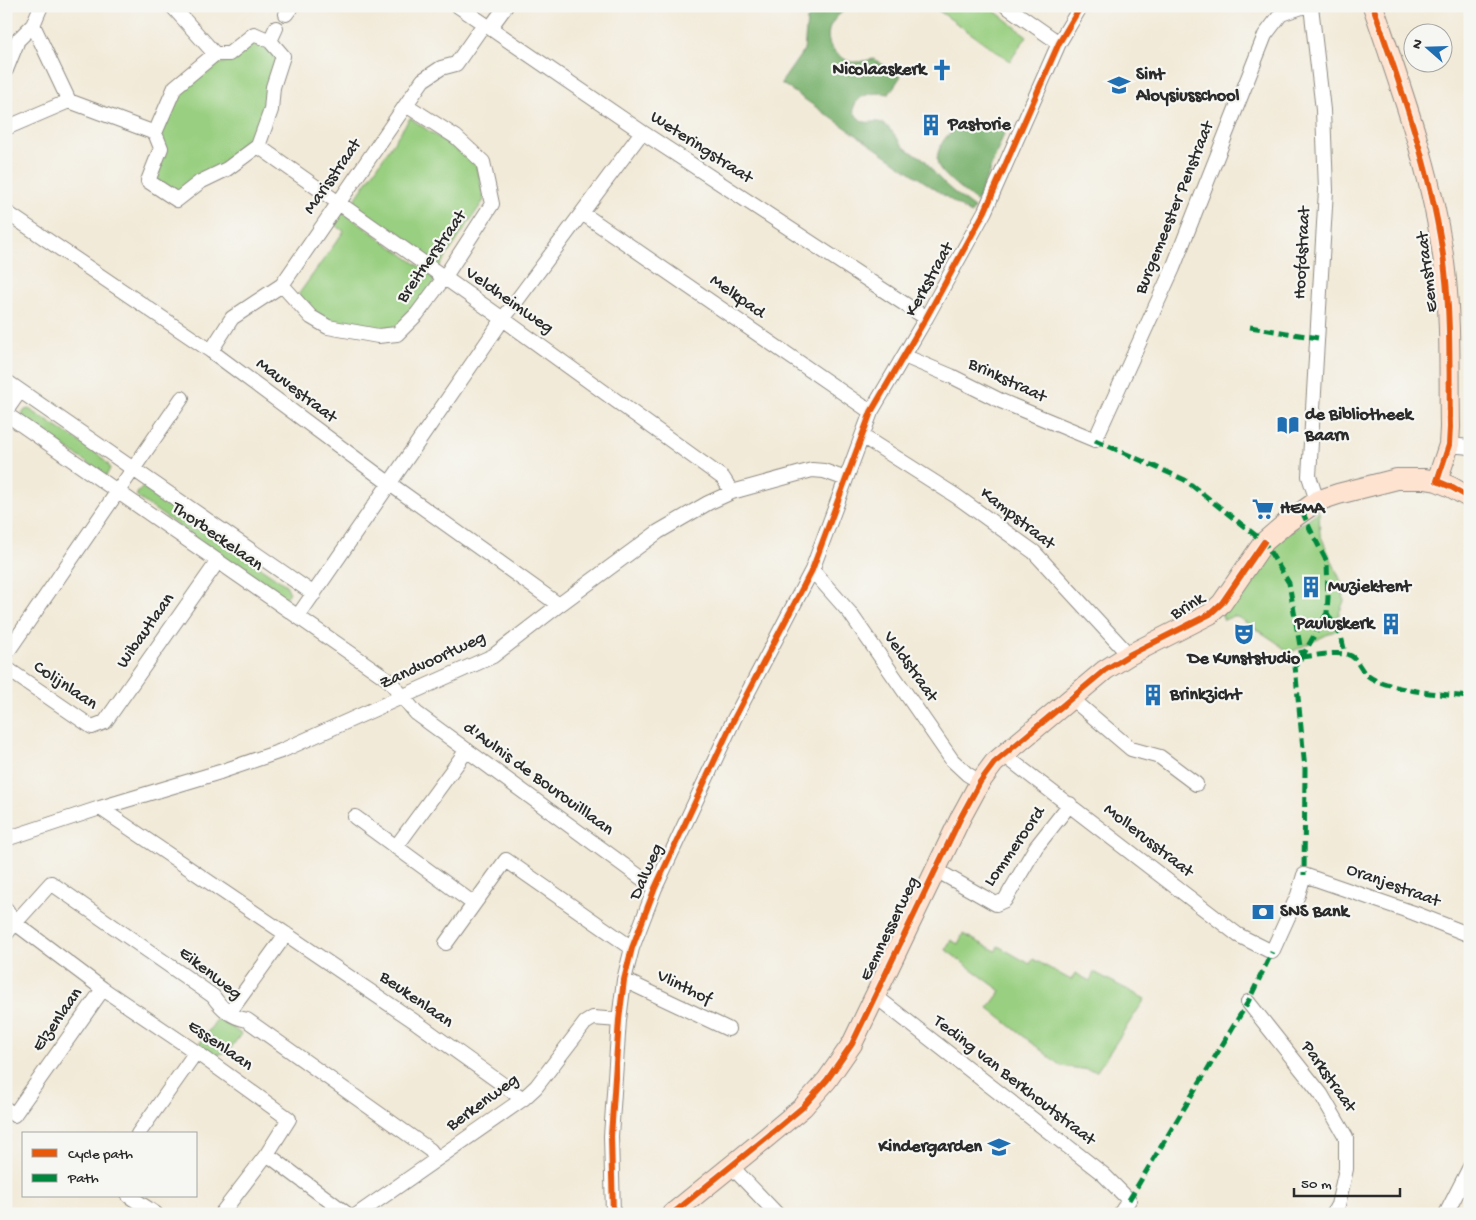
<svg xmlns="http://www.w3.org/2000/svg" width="1476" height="1220" font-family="'Gochi Hand',sans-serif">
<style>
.green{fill:#99cf80;stroke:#627d56}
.forest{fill:#7ab26e;stroke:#526e4c}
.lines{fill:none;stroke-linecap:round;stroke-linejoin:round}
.street-casing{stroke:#8e8a82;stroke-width:16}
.secondary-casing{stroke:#8e8a82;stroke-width:22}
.street{stroke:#fff;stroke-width:14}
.secondary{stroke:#fee3d1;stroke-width:20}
.quiet{stroke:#00873e;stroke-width:5;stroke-dasharray:10 5;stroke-linecap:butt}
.cycleway-casing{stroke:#f6f6f2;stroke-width:9}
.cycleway{stroke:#e8590c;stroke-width:6}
.labels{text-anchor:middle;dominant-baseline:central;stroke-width:4.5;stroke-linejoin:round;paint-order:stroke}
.poi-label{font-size:18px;font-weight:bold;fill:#2b2b2b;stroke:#f6f6f2;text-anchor:start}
.street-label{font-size:18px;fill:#2b2b2b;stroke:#f6f6f2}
</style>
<rect width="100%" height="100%" fill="#f6f6f2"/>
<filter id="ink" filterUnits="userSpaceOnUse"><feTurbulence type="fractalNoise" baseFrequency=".02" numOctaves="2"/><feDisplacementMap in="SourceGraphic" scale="10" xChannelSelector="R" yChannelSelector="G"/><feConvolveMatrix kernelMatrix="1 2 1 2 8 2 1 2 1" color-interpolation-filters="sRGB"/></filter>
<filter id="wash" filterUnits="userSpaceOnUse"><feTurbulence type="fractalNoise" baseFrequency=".0096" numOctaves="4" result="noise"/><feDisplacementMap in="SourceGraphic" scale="20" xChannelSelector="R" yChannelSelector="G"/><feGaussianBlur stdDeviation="1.12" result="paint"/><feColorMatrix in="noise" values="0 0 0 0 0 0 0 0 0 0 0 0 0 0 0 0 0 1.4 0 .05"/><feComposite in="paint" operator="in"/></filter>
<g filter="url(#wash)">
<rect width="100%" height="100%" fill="#f2ead8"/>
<path class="green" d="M932,6H988L1027,36L1010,61Z
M251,40C261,42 272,48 278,56L267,100L255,141L226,165L179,194L157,181L154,174L161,134L176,95L211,63H224Z
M410,118L477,164L484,200L439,267L352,204Z
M343,212L433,276L434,284L406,319L389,330L341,326L317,315L298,295L344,231L331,223L337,213Z
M29,409L98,454L108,464L110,469L106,476L21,416L25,410Z
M143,487L286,585L290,593L282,599L137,497V493Z
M1319,511L1320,534L1343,586L1344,601L1338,616L1343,627L1289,653L1276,642L1239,618L1234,616L1224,620L1220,611L1268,549Z
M963,934L996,951L998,946L1030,964L1033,959L1071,980L1075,973L1090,981L1094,972L1145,999L1097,1071L1061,1066L988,1008L1001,991L946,950L951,940L958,944Z
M218,1018L241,1034L228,1052L214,1055L199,1044Z"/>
<path class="forest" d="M818,6H850C845,10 839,14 835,19C824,32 827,48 840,56C845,59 849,63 855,62C861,62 867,60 874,59L901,76L889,94C874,92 857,93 853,110C865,132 873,116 885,125C892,130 899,141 905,148C911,153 920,155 925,160C927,162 929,166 931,169C943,184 958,196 974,208L971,214L781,83L804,50L807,20Z
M983,126L1006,129L977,202C968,195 941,174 938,165C934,153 945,134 956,129C963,126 975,127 983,126Z"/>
</g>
<g filter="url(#ink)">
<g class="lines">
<g class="street-casing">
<path id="street" d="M172,6L215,54
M458,6L642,132L926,318
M1006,6L1059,43
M1311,6L1323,110L1326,190L1309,476L1317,501
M286,14L292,6
M33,25L69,101
M490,28L506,6
M254,34L270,41L283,56L273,87L271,110L258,146L227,169L200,182L177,200L148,181L161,148L155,133L175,87L215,54H229Z
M270,41L276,28
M6,70L18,40L33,25L41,6
M6,128L69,101L155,133
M258,146L503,319L723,478L732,492
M6,212L211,351L390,484L559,605
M582,213L871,412
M282,285L311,317L328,327L378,336L397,334L417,314L444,278L492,204L483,162L456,137L406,105
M211,351L232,318L282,285L423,80L441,68L456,64L484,24
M904,356L951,376L1001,401L1095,440L1173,268L1265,35L1281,14L1305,6
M6,381L314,594
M6,411L20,391
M6,414L389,680L416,713L655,888
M862,436L956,496L1034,552L1129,655
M1449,445L1470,447
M812,570L850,613L952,760L967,774L980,782
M298,616L503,319L642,132
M6,654L182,398
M6,668L92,727L105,722L218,561
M1071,698L1131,749L1160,757L1196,784
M1004,755L1238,935L1272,952L1298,895L1304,875L1414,913L1470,935
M100,808L417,1023L523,1099
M355,817L474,904L506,860L632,948
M6,839L100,808L220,772L281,751L493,656L559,605L658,532L708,503L732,492L812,470L824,471L846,479
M396,847L467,750
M936,870L996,904L1005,900L1036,847L1070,804
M6,909L15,923L103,989L196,1052L289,1119L267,1154L347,1214
M6,934L15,923L51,883L213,996C222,1009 231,1017 247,1020L430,1150L437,1159
M446,943L474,904
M624,980L728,1029
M874,995L1103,1174L1129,1200L1120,1214
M1248,1002L1321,1094L1346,1137V1169L1338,1205L1333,1214
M229,1013L286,934
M6,1109L14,1115L103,989
M138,1134L196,1052
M731,1166L777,1214
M129,1196L156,1214
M221,1214L267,1154
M358,1214L523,1099L536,1087L585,1023L593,1018L619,1020
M613,1214L611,1136L619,1020L624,980L632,948L655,888L734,719L812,570L871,412L926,318L985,211L1059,43L1081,6
M1446,1214L1470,1167"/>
</g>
<g class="secondary-casing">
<path id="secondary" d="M1373,6C1402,91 1435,181 1445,271C1451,322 1449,375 1450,427L1449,445L1437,481
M672,1214L767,1137L803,1107L827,1080L852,1044L961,817L980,782L994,763L1105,670L1129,655L1210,614L1222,603L1264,542L1285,524L1317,501L1338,494L1397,479H1425L1437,481L1451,487L1470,498"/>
</g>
<use href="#street" class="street"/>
<use href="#secondary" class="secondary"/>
<path class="quiet" d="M1250,327L1318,338
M1095,440L1185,480L1264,542L1289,583L1302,657L1295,666L1305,769L1304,875
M1302,511L1311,531L1327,562L1328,597L1327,613L1302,657
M1327,613L1341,636L1345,653
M1302,657C1314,656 1346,649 1354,658C1362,668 1362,674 1375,680C1404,692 1439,694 1470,697
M1129,1200L1248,1002L1272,952"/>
<g class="cycleway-casing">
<path id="cycleway" d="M1373,6C1402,91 1435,181 1445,271C1451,322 1449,375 1450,427L1449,445L1437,481L1451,487L1470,498
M613,1214L611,1136L619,1020L624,980L632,948L655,888L734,719L812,570L871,412L926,318L985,211L1059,43L1081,6
M672,1214L767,1137L803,1107L827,1080L852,1044L961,817L980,782L994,763L1105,670L1129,655L1210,614L1222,603L1264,542"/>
</g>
<use href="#cycleway" class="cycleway"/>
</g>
</g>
<defs>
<g id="church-bare" transform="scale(1.725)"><path d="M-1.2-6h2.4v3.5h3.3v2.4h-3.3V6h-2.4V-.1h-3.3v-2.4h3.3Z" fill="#1f6fb2" stroke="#f6f6f2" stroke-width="2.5" paint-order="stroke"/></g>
<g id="school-bare" transform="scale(1.725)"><path d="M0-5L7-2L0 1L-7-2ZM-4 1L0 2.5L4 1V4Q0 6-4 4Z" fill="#1f6fb2" stroke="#f6f6f2" stroke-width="2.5" paint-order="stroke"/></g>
<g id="building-bare" transform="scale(1.725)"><path d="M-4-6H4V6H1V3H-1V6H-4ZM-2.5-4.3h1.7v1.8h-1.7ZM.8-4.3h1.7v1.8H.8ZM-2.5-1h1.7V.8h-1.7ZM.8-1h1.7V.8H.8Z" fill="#1f6fb2" stroke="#f6f6f2" stroke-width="2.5" paint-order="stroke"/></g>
<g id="library-bare" transform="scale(1.725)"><path d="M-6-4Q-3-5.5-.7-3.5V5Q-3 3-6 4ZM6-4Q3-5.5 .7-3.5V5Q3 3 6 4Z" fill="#1f6fb2" stroke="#f6f6f2" stroke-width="2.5" paint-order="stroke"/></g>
<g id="supermarket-bare" transform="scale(1.725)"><path d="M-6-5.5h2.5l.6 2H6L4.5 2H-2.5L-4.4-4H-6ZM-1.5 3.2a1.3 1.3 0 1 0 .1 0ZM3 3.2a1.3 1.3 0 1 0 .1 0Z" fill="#1f6fb2" stroke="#f6f6f2" stroke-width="2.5" paint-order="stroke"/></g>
<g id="theatre-bare" transform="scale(1.725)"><path d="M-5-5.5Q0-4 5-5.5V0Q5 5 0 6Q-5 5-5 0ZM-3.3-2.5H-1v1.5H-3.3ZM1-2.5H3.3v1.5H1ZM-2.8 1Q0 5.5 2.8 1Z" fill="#1f6fb2" stroke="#f6f6f2" stroke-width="2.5" paint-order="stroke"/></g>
<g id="bank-bare" transform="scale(1.725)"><path d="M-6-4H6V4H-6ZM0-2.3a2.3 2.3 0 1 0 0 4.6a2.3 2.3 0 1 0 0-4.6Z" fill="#1f6fb2" stroke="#f6f6f2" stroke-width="2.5" paint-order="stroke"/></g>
</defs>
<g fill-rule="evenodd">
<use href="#church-bare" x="942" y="70"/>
<use href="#school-bare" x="1119" y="85"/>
<use href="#building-bare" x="931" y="125"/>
<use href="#library-bare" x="1288" y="425"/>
<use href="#supermarket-bare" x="1263" y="509"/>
<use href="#building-bare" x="1311" y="587"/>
<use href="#building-bare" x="1391" y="624"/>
<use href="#theatre-bare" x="1244" y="634"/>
<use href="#building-bare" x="1153" y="695"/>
<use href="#bank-bare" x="1263" y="912"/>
<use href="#school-bare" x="999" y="1147"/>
</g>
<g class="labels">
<g class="poi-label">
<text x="926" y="70" text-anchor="end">Nicolaaskerk</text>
<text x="1136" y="75">Sint<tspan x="1136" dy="21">Aloysiusschool</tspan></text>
<text x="948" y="125">Pastorie</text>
<text x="1305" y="415">de Bibliotheek<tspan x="1305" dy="21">Baarn</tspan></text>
<text x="1280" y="509">HEMA</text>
<text x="1328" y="587">Muziektent</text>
<text x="1374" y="624" text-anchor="end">Pauluskerk</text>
<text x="1244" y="659" text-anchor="middle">De Kunststudio</text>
<text x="1170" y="695">Brinkzicht</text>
<text x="1280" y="912">SNS Bank</text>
<text x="982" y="1147" text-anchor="end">Kindergarden</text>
</g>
<g class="street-label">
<text transform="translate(701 148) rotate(33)">Weteringstraat</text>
<text transform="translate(333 177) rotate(-55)">Marisstraat</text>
<text transform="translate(1175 208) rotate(-68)">Burgemeester Penstraat</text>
<text transform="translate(1303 253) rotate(-87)">Hoofdstraat</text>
<text transform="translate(432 257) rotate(-55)">Breitnerstraat</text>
<text transform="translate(1428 272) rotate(-97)">Eemstraat</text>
<text transform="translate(930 280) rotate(-61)">Kerkstraat</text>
<text transform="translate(737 297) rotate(35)">Melkpad</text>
<text transform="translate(509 301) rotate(35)">Veldheimweg</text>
<text transform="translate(1007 381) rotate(25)">Brinkstraat</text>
<text transform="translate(296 391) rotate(37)">Mauvestraat</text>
<text transform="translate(1017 519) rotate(38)">Kampstraat</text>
<text transform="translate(217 537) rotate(35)">Thorbeckelaan</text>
<text transform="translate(1188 607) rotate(-31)">Brink</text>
<text transform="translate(146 631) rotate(-55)">Wibautlaan</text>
<text transform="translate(433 661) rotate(-25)">Zandvoortweg</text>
<text transform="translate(910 667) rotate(55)">Veldstraat</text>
<text transform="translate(65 686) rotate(34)">Colijnlaan</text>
<text transform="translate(538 779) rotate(36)">d'Aulnis de Bourouilllaan</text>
<text transform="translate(1148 841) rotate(38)">Mollerusstraat</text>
<text transform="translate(1015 847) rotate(-55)">Lommeroord</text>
<text transform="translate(647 872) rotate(-66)">Dalweg</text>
<text transform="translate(1393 886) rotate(20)">Oranjestraat</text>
<text transform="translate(890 929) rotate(-64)">Eemnesserweg</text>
<text transform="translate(210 974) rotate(38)">Eikenweg</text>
<text transform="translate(684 988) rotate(26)">Vlinthof</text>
<text transform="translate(416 1000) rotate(35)">Beukenlaan</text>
<text transform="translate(58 1020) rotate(-55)">Elzenlaan</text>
<text transform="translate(220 1046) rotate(35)">Essenlaan</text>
<text transform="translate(1328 1077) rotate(55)">Parkstraat</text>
<text transform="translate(1014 1081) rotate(38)">Teding van Berkhoutstraat</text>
<text transform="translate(483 1103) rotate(-36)">Berkenweg</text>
</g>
</g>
<rect width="1476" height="1220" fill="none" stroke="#f6f6f2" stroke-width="25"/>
<rect x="22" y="1132" width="175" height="65" fill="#f6f6f2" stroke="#a5a5a2"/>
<rect x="32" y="1149" width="25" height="8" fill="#e8590c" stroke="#a5a5a2"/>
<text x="68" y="1158" font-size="15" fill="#2b2b2b">Cycle path</text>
<rect x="32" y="1174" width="25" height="8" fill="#00873e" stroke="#a5a5a2"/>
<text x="68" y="1182" font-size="15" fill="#2b2b2b">Path</text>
<g transform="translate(1428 48) rotate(290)"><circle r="24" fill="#f6f6f2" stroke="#a5a5a2"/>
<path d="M0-4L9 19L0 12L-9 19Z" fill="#1f6fb2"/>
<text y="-8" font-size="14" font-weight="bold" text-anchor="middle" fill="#2b2b2b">N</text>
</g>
<path d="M1294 1188v8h106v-8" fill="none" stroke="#2b2b2b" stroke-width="2.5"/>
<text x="1301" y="1188" font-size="15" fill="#2b2b2b" stroke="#f6f6f2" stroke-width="4" paint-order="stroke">50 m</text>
</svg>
